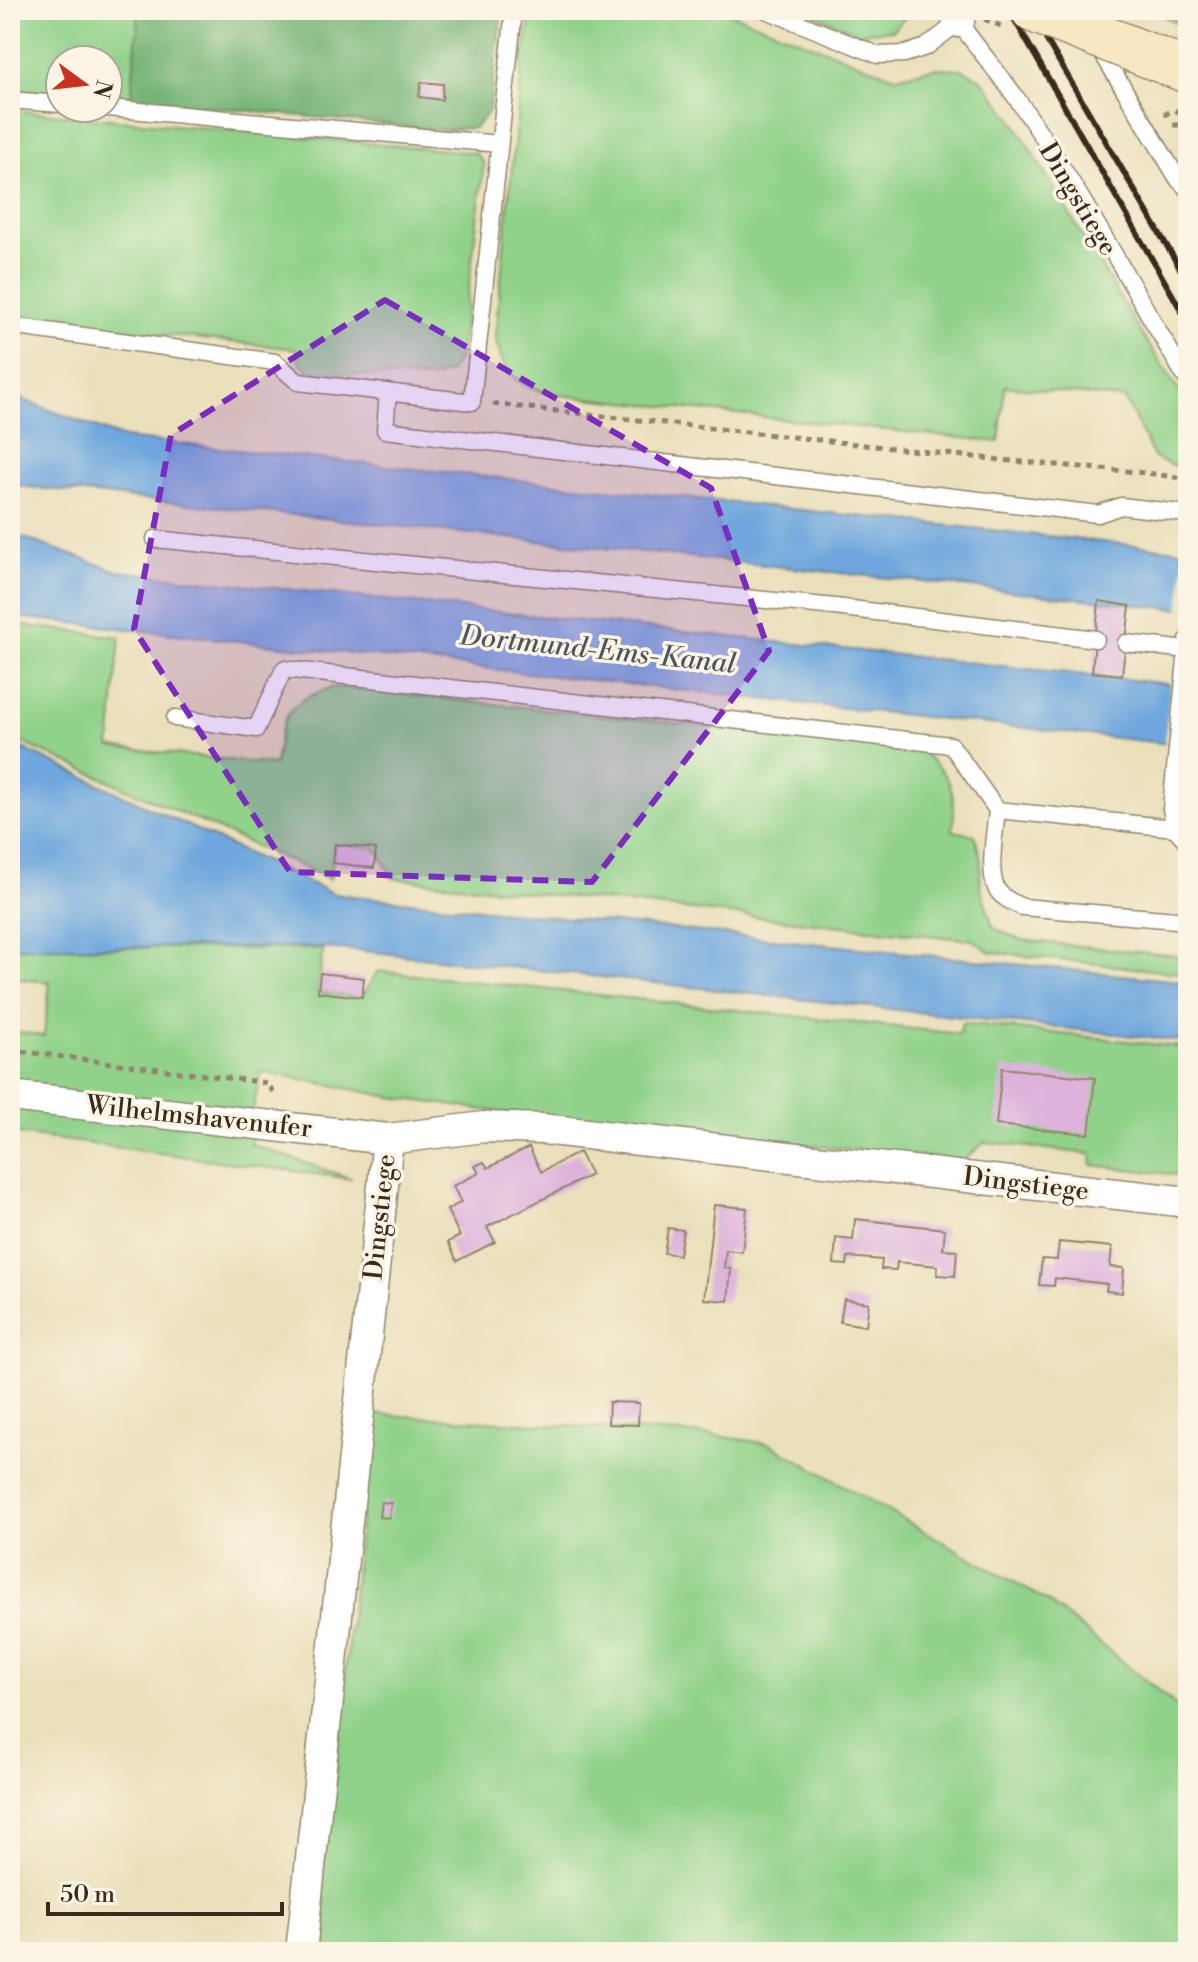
<svg xmlns="http://www.w3.org/2000/svg" width="1198" height="1962" font-family="'Libre Bodoni',serif">
<style>
.green{fill:#91d28a;stroke:#667e54;stroke-width:2}
.forest{fill:#74b476;stroke:#586f4a;stroke-width:2}
.water{fill:#6ea7dd;stroke:#54687e;stroke-width:2}
.pier{fill:#e9dfba}
.building{fill:#ddb3db}
.lines{fill:none;stroke-linecap:round;stroke-linejoin:round}
.service-casing{stroke:#92846c;stroke-width:19}
.minor-casing{stroke:#92846c;stroke-width:33}
.path{stroke:#92846c;stroke-width:5;stroke-dasharray:6 6;stroke-linecap:butt}
.service{stroke:#fff;stroke-width:16}
.minor{stroke:#fff;stroke-width:30}
.rail{stroke:#3b2a1e;stroke-width:6}
.secondary-bridge-casing{stroke:#92846c;stroke-width:47;stroke-linecap:butt}
.path-bridge{stroke:#92846c;stroke-width:5;stroke-dasharray:6 6;stroke-linecap:butt}
.secondary-bridge{stroke:#f8e7c3;stroke-width:44}
.marked{fill:#7b2cbf;fill-opacity:0.2;stroke:#7b2cbf;stroke-width:6;stroke-dasharray:16 10;stroke-linejoin:round}
.labels{text-anchor:middle;dominant-baseline:central;stroke-width:7;stroke-linejoin:round;paint-order:stroke}
.street-label{font-size:26px;fill:#3b2a1e;stroke:#fcf5e5}
.water-label{font-size:28px;font-style:italic;fill:#4d5661;stroke:#fcf5e5}
</style>
<rect width="100%" height="100%" fill="#fcf5e5"/>
<filter id="ink" filterUnits="userSpaceOnUse"><feTurbulence type="fractalNoise" baseFrequency=".0125" numOctaves="2"/><feDisplacementMap in="SourceGraphic" scale="16" xChannelSelector="R" yChannelSelector="G"/><feConvolveMatrix kernelMatrix="1 2 1 2 8 2 1 2 1" color-interpolation-filters="sRGB"/></filter>
<filter id="wash" filterUnits="userSpaceOnUse"><feTurbulence type="fractalNoise" baseFrequency=".006" numOctaves="4" result="noise"/><feDisplacementMap in="SourceGraphic" scale="32" xChannelSelector="R" yChannelSelector="G"/><feGaussianBlur stdDeviation="1.8" result="paint"/><feColorMatrix in="noise" values="0 0 0 0 0 0 0 0 0 0 0 0 0 0 0 0 0 1.4 0 .05"/><feComposite in="paint" operator="in"/></filter>
<g filter="url(#wash)">
<rect width="100%" height="100%" fill="#e9dfba"/>
<path class="green" d="M10,10H139L131,99L108,97V60H60V94L10,90Z
M533,10H722L895,77L935,68L961,69L981,79L1011,117L1141,333L1182,395L1188,407V470L1155,459L1125,399L1005,386L999,442L558,395C517,388 504,378 495,337L524,48Z
M802,10H912L893,30L858,33Z
M1152,10H1188V29Z
M10,110L476,153L484,164L460,356L450,372L431,379L310,372L298,360L297,349L10,318Z
M10,624L120,637L110,747L275,765C282,716 285,701 335,687L918,749C951,774 957,790 953,831L975,835L981,861L980,886L993,927L1020,940L1188,957V974L990,952L973,940L393,878L376,849L335,844L330,879L19,741L10,740Z
M10,947L323,949L318,992L361,997L378,971L960,1034L962,1023L1188,1048V1176L1092,1165L1091,1154L985,1142L963,1161L500,1112L391,1097L265,1072L261,1073L253,1109L251,1144L352,1179L10,1133V1038L12,1031L44,1036L50,982L10,978Z
M371,1414L712,1435L770,1444L1049,1602L1188,1715V1952H309L334,1786Z"/>
<path class="forest" d="M139,10H502L491,99L488,113L474,128L441,130L131,99Z"/>
<path class="water" d="M10,395L124,438L1188,551V610L10,485Z
M10,533L117,571L1188,686V746L10,616Z
M10,745L18,746L334,894L1188,982V1042L355,950L304,947H10Z"/>
<path class="pier" d="M1186,547H1188V614L1179,613Z
M1171,680L1188,682V748L1164,746Z"/>
<g id="blocks">
<path class="building" d="M421,82L443,84L442,100L419,97Z
M1099,601L1130,606L1122,675L1092,672Z
M335,844L376,849L374,868L333,863Z
M320,973L364,978L362,997L318,992Z
M1002,1068L1095,1078L1089,1134L996,1125Z
M529,1147L541,1172L579,1152L591,1175L487,1227L495,1242L457,1261L448,1242L460,1236L447,1210L461,1202L453,1186L479,1173L475,1166L484,1162L488,1168Z
M714,1205L747,1208L742,1252L726,1250L724,1268L731,1269L728,1301L704,1299Z
M855,1219L945,1229L943,1249L957,1250L955,1276L937,1275L938,1266L897,1262L896,1270L881,1269L882,1260L848,1257L847,1265L834,1264L836,1238L853,1240Z
M668,1228L683,1230L679,1255L664,1253Z
M1059,1242L1112,1247L1110,1267L1124,1268L1122,1293L1106,1291L1107,1284L1055,1278L1054,1286L1039,1285L1042,1259L1057,1260Z
M844,1299L869,1303L866,1326L840,1322Z
M609,1402L639,1403L638,1425L608,1424Z
M1182,1465H1188V1479L1181,1478Z
M381,1502L391,1503L389,1518L379,1517Z"/>
</g>
</g>
<g filter="url(#ink)">
<use href="#blocks" fill-opacity="0" stroke="#92846c" stroke-width="2"/>
<g class="lines">
<g class="service-casing">
<path id="service" d="M766,10L878,55L905,54L926,47L959,22C977,48 997,71 1015,96C1079,187 1131,286 1188,381
M1098,46L1178,179L1188,189
M10,100L60,104
M108,108L499,144
M10,326L275,362L298,382L472,402L514,10
M388,392L385,430L1098,514L1121,506L1188,514
M155,539L835,607L1096,639
M1188,640L1171,809L1175,828L1188,843
M1126,643L1187,650
M175,718L256,729L284,669L951,745L997,810
M1175,828L997,810C995,831 988,870 996,888C1001,898 1014,903 1022,907L1188,921"/>
</g>
<g class="minor-casing">
<path id="minor" d="M953,10L959,22
M10,1096L388,1139L484,1127L542,1129L1188,1202
M301,1952L388,1139"/>
</g>
<path class="path" d="M887,10L894,12L898,10
M1164,115L1174,110L1183,114L1185,117L1182,125H1173
M493,404L1001,460L1147,473L1188,479
M10,1050L267,1083L276,1096"/>
<use href="#service" class="service"/>
<use href="#minor" class="minor"/>
<path class="rail" d="M1009,10L1188,322
M1029,10L1188,282"/>
<g class="secondary-bridge-casing">
<path id="secondary-bridge" d="M1033,10L1188,71"/>
</g>
<path class="path-bridge" d="M962,10L1001,26"/>
<use href="#secondary-bridge" class="secondary-bridge"/>
</g>
</g>
<path class="marked" d="M385,300L711,488L769,651L592,882L290,872L134,629L171,435Z"/>
<g class="labels">
<g class="street-label">
<text transform="translate(1078 199) rotate(59)">Dingstiege</text>
<text transform="translate(199 1117) rotate(6)">Wilhelmshavenufer</text>
<text transform="translate(1026 1184) rotate(7)">Dingstiege</text>
<text transform="translate(380 1217) rotate(-84)">Dingstiege</text>
</g>
<g class="water-label">
<text transform="translate(598 650) rotate(6)">Dortmund-Ems-Kanal</text>
</g>
</g>
<rect width="1198" height="1962" fill="none" stroke="#fcf5e5" stroke-width="40"/>
<g transform="translate(84 84) rotate(105)"><circle r="38" fill="#fcf5e5" stroke="#afa495" stroke-width="2"/>
<path d="M0-6L14 30L0 20L-14 30Z" fill="#c8321e"/>
<text y="-12" font-size="22" font-weight="bold" text-anchor="middle" fill="#3b2a1e">N</text>
</g>
<path d="M48 1902v12h234v-12" fill="none" stroke="#3b2a1e" stroke-width="4"/>
<text x="60" y="1902" font-size="24" fill="#3b2a1e" stroke="#fcf5e5" stroke-width="6" paint-order="stroke">50 m</text>
</svg>
